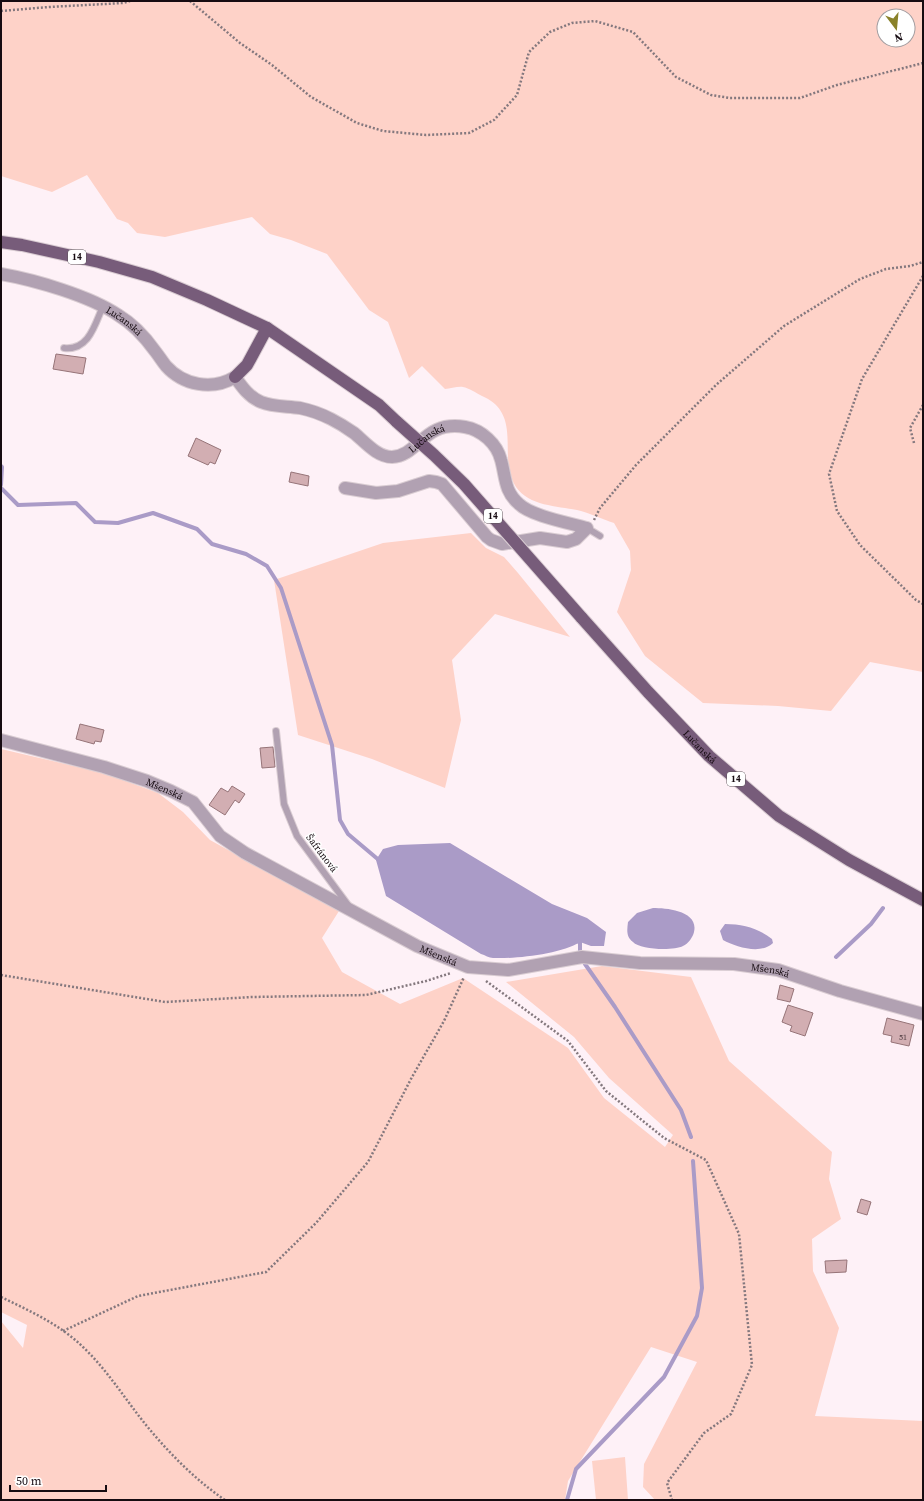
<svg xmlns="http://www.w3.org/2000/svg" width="924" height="1501" font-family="'Source Serif 4',serif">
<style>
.green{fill:#fed2c8;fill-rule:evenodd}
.water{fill:#aa9bc7}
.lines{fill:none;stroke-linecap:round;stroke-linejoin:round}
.stream{stroke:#aa9bc7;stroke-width:4}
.building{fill:#d2aeb2;stroke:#967478}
.service-casing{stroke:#d9ccd2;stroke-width:8}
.minor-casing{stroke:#d9ccd2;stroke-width:14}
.primary-casing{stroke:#d9ccd2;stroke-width:14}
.path{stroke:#84787e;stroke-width:2.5;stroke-dasharray:2 2;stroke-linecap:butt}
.service{stroke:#b1a1b2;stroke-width:6}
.minor{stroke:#b1a1b2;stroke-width:12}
.primary{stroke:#775c7a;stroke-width:12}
.primary-bridge-casing{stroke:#d9ccd2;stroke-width:14;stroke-linecap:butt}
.primary-bridge{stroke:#775c7a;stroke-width:12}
.labels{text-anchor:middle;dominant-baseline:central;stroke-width:3;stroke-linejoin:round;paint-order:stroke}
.number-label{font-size:8px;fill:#453439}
.shield{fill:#fff;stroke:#5c5458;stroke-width:1}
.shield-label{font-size:9px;font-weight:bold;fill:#160b11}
.street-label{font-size:10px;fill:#160b11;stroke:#fff}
</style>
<rect width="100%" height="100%" fill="#fef1f7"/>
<path class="green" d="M1,1H923V672L870,662L831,711L778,706L703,703L645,656L617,612L631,570L630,551L614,523C602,519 590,513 577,510C557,506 529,506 516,487C497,458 524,414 482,396C476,393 469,388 463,387C458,386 450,389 445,389L422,366L409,378L388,322L369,310L327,254L291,240L270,234L252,217L165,237L137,233L128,223L117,219L87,175L52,192L1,176ZM884,16H908V40H884Z
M471,533L486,548L504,557L518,573L570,637L495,614L452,660L461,720L445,788L372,759L298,735L274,580L383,543Z
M1,749L104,773L158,793L183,812L210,840L339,911L322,938L342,972L400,1004L463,978L568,1048L604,1098L665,1147L673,1135L609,1078L574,1037L506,982L602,966L691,977L729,1061L832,1152L829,1179L841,1219L812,1239L813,1271L839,1328L815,1416L923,1421V1500H655L643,1487L644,1464L697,1362L651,1347L568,1481L565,1500H1V1321L23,1348L27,1325L1,1312Z
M625,1457L628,1500H596L592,1461Z"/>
<path class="water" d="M450,843L552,904L587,918L606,932L604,946H591L580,942C561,954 516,959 493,958C489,958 485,955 481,954L386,896L376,860L383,849L398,845Z
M653,908C667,908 699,911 694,932C693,937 688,944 683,946C674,951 640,950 633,942C626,937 627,930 628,922L637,913Z
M725,924C743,924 758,928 772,939L773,943C761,955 736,947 723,940L720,931Z"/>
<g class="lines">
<path class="stream" d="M1,466L2,467L1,485
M1,488L18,505L76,503L95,522L118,523L153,513L197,529L212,544L246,554L267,566L281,588L332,745L340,820L348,834L380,861
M576,941L580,942V951
M836,957L871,924L883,908
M585,964L615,1007L681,1110L691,1137
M567,1500L576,1469L664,1377L697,1316L702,1288L693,1161"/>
</g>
<path class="building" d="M56,354L86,358L83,374L53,369Z
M196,438L221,450L215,464L210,462L208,465L188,456Z
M291,472L309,476L308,486L289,482Z
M80,724L104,730L101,742L95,741L94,744L76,739Z
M273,747L275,767L262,768L260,748Z
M232,786L245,794L239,803L235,800L225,815L209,805L221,788L228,792Z
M780,985L794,989L790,1002L777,999Z
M788,1005L813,1013L805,1036L790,1031L792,1026L782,1022Z
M887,1018L914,1025L909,1046L891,1042L892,1036L883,1034Z
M861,1199L871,1202L867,1215L857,1212Z
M847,1260L846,1272L826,1273L825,1261Z"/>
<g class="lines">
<g class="service-casing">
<path id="service" d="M64,348C89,351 95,324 103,306
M587,528L600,536
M276,731L284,804L297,836L348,905"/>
</g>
<g class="minor-casing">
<g id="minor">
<path id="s1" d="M1,274C35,280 90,296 118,315C133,324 145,337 155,351C159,356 162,361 166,366C183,385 212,391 235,377C242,387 249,397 261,402C273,407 287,406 300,408C310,410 321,414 331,419C339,423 347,428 354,433C365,442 377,457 392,457C419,456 423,420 465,427C482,430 497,444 501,460C506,478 504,491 519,504C531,516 570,523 587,528L576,539L567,542L540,538L502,544L491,540L487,537L442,484L436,482L429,481L398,491L376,493L345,488"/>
<path id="s2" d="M1,740L104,767L147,781L171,791L193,802L220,836L245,853L417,946L468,967L508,970L582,957L640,963L734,964L778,970L840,991L923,1014"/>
</g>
</g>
<g class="primary-casing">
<g id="primary">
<path d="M1,242L22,245L99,262L152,277L207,300L267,328L379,405L397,422"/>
<path d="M235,377L247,365L267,328"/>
<path id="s3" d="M581,617L648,692L709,756L779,816L849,860L923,900"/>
</g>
</g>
<path class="path" d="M190,1L240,43L272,65L311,97L357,123L383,131L426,135L469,133L494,120L517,95L529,52L550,32L572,23L595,21L633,32L676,77L711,95L730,98H800L837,85L923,63
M1,11L49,7L123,3L130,1
M923,276L862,379L829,474L837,511L860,545L916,600L923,604
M914,443L910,428L923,405
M594,520L600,508L636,465L716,385L784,326L860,279L886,269L910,266L923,262
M1,975L165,1002L252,997L366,995L426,981L451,973
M486,981L568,1041L606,1091L664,1138L706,1160L739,1234L752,1365L731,1414L704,1433L667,1483L672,1500
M1,1297C30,1311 61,1325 84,1348C110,1373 128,1404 151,1431C173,1457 197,1481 225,1500
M63,1331L138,1296L266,1272L316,1223L368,1162L412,1077L444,1021L464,977"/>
<use href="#service" class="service"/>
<use href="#minor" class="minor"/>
<use href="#primary" class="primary"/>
<g class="primary-bridge-casing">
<path id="primary-bridge" d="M397,422L434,455L464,484L581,617"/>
</g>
<use href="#primary-bridge" class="primary-bridge"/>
</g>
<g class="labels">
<g class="number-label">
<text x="903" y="1037">51</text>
</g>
<g class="shield">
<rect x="68" y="250" width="18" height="14" rx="3"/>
<rect x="484" y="509" width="18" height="14" rx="3"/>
<rect x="727" y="772" width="18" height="14" rx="3"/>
</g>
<g class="shield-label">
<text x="77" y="257">14</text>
<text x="493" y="516">14</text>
<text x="736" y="779">14</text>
</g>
<g class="street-label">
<text stroke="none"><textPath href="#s1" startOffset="133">Lučanská</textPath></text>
<text stroke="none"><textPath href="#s1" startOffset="493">Lučanská</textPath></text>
<text stroke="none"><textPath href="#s3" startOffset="176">Lučanská</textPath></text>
<text stroke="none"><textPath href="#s2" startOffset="171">Mšenská</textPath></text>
<text transform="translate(322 853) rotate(53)">Šafránová</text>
<text stroke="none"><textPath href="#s2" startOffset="495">Mšenská</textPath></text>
<text stroke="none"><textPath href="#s2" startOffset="831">Mšenská</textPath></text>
</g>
</g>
<rect width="924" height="1501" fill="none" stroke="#160b11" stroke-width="4"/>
<g transform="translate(896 28) rotate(164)"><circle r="19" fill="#ffffff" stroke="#a29da0"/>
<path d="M0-3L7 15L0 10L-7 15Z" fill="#8a822a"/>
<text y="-6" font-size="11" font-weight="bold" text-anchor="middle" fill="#160b11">N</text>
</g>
<path d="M10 1485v6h96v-6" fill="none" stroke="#160b11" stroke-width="2"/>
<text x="16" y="1485" font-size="12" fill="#160b11" stroke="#ffffff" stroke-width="3" paint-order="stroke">50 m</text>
</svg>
